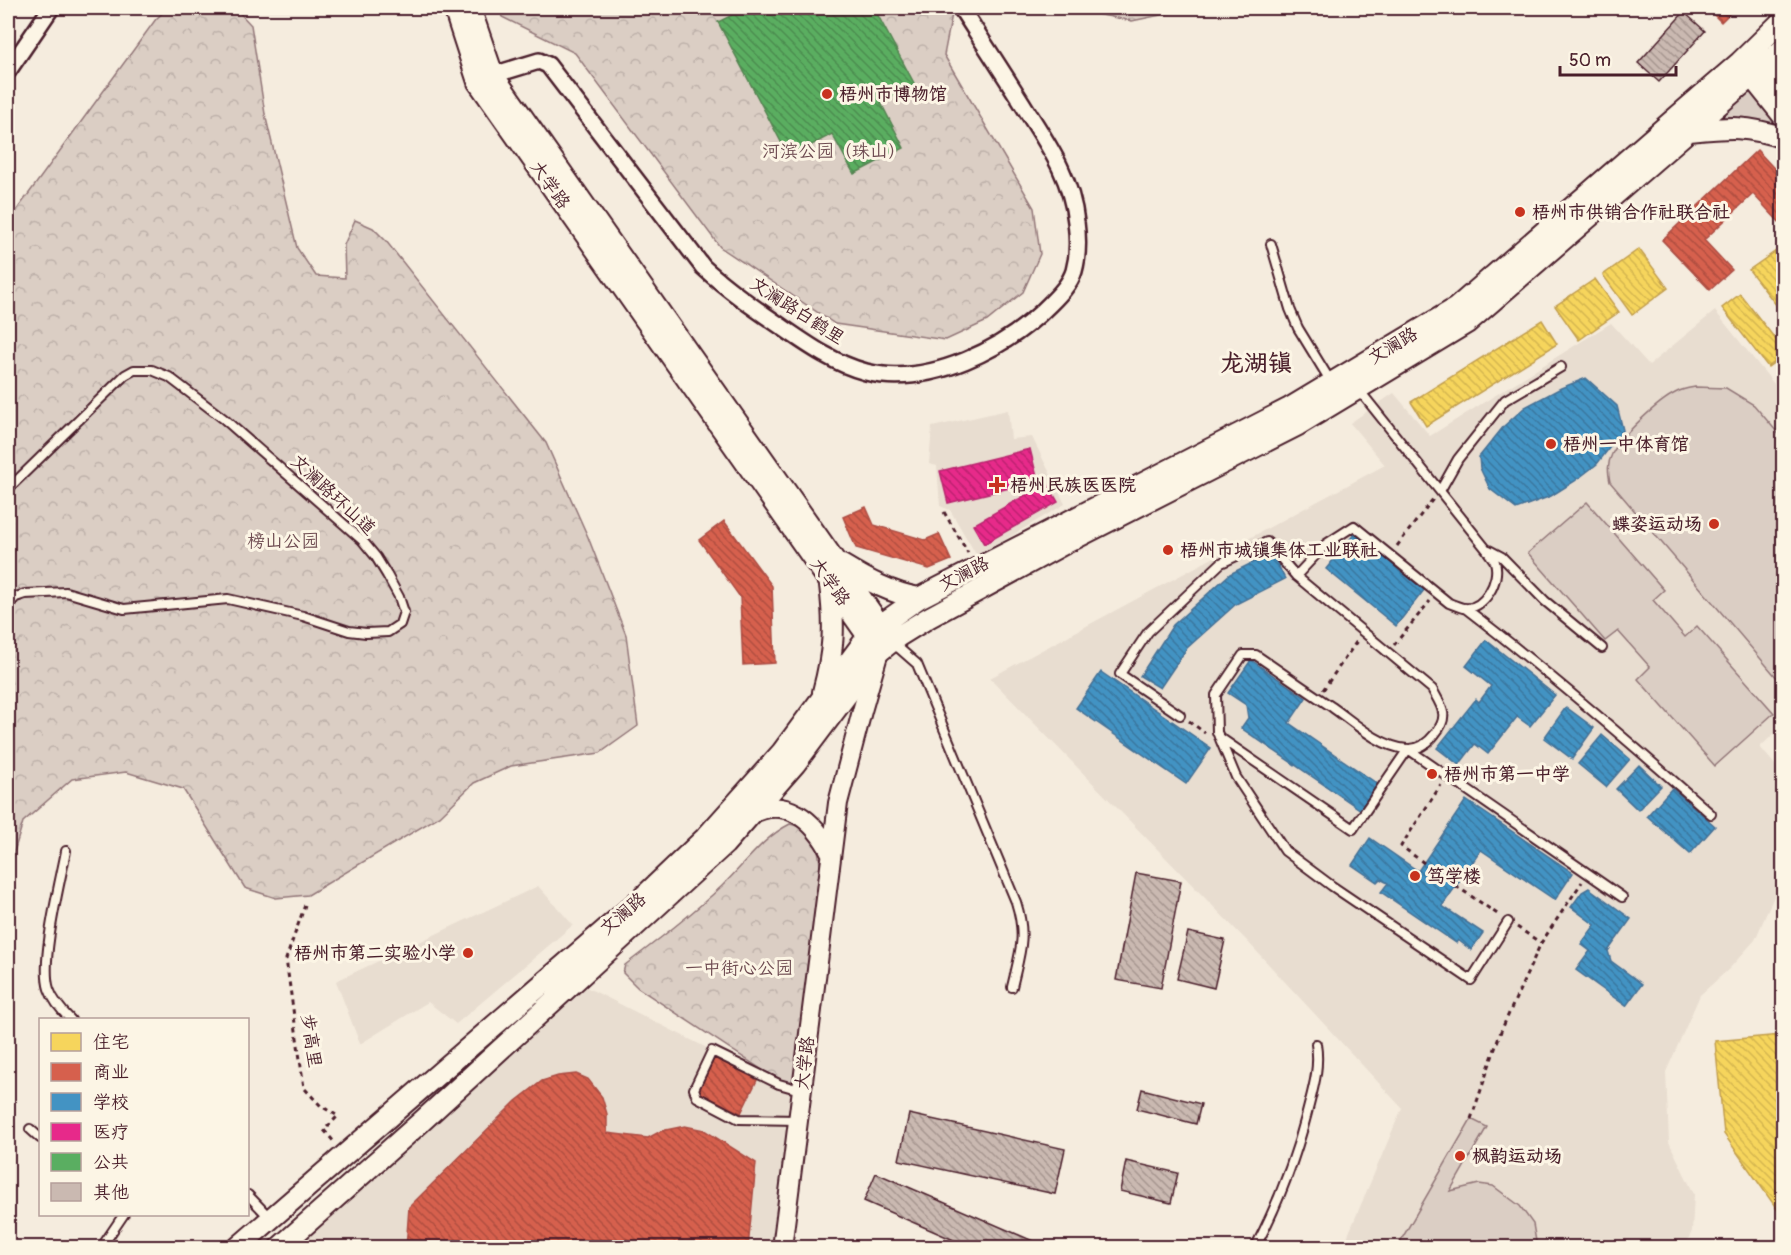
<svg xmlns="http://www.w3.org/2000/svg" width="1791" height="1255" font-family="Pangolin,'LXGW WenKai TC',sans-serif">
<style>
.built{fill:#e8ddd0}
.green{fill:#dbcec4;stroke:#927678;stroke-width:1.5}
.park{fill:url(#park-crowns);stroke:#927678;stroke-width:1.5}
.homes{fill:url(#homes-back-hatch);stroke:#c29e4d;stroke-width:1.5}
.shops{fill:url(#shops-back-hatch);stroke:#ac4c43;stroke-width:1.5}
.schools{fill:url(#schools-back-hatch);stroke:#457095;stroke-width:1.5}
.health{fill:url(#health-back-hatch);stroke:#b8266e;stroke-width:1.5}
.public{fill:url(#public-back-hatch);stroke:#558351;stroke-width:1.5}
.building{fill:url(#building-back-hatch);stroke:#4a1f2b;stroke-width:1.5}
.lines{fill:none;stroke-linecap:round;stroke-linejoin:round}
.service-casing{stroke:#4a1f2b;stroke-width:12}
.minor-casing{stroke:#4a1f2b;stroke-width:20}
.tertiary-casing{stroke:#4a1f2b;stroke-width:22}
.secondary-casing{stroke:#4a1f2b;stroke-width:24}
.path{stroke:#4a1f2b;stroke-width:3;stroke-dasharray:4.5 4.5;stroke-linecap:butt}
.service{stroke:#fcf5e5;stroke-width:8}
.minor{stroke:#fcf5e5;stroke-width:15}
.tertiary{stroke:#fcf5e5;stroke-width:18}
.secondary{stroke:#fcf5e5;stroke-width:20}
.poi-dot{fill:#c8321e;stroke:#fcf5e5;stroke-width:2}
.labels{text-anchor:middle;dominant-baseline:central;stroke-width:6;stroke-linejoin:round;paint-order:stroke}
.poi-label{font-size:18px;font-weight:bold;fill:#4a1f2b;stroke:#fcf5e5;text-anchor:start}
.park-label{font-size:18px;fill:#6e4b51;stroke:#fcf5e5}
.street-label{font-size:18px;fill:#4a1f2b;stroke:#fcf5e5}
.district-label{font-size:24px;font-weight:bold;fill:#4a1f2b;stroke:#fcf5e5}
</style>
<defs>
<pattern id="park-crowns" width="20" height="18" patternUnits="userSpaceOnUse" patternTransform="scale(1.5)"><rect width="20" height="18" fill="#dbcec4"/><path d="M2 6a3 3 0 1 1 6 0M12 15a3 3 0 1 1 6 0" fill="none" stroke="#bdb0a9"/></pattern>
<pattern id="homes-back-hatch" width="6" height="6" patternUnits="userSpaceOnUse" patternTransform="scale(1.5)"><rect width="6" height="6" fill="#f6d55c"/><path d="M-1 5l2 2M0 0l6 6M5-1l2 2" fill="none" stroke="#d4b650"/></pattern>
<pattern id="shops-back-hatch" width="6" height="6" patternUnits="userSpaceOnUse" patternTransform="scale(1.5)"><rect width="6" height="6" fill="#d6604d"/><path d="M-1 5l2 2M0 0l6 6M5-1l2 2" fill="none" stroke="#b04f40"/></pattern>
<pattern id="schools-back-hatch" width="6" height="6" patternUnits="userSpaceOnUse" patternTransform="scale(1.5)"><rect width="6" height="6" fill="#4393c3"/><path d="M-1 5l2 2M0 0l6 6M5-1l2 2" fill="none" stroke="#3a779f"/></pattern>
<pattern id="health-back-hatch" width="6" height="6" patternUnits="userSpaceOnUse" patternTransform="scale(1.5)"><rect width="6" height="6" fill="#e7298a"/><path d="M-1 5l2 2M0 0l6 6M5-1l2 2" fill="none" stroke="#bd2371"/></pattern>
<pattern id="public-back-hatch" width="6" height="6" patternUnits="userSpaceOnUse" patternTransform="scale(1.5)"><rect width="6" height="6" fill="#5aae61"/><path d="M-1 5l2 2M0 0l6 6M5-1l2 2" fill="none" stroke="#4c8d50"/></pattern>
<pattern id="building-back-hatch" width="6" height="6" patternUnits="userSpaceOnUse" patternTransform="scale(1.5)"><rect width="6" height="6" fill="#cab9b1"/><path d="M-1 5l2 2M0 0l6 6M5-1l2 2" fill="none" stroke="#a69690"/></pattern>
</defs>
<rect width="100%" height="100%" fill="#f5ecde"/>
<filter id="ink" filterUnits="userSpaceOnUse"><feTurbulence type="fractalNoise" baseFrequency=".0167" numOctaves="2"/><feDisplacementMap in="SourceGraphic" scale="12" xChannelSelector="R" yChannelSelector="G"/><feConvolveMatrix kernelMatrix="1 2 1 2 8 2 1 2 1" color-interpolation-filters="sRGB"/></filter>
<g filter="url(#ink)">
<path class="built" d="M1715,311L1783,395V725L1760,747L1776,766L1783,783L1784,873L1755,940L1729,969L1700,995L1666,1072L1669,1142L1694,1194L1692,1231L1685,1247H1343L1402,1108L1248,942L990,678L1385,465L1350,423L1394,393L1430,436L1611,323L1649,365Z
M1008,410L1011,439L1032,437L1065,504L977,556L950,510L940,506L937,466L929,464L932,427Z
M538,886L573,925L456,1024L428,1002L360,1044L336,981Z
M574,981L715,1052L802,1091L782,1247L279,1248Z"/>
<path class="green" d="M1751,91L1756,93L1782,125L1781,128L1717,121V118L1746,92Z
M1695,387L1726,388L1754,405L1783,439V685L1610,482C1608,472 1607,464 1612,454C1621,436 1658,401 1677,392C1682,389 1689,388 1695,387Z
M1587,502L1664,590L1653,600L1685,637L1697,626L1774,713L1715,766L1638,679L1650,667L1618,631L1605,641L1528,553Z
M1471,1119L1487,1127L1450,1191L1479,1184L1493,1186L1520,1206L1533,1224L1537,1247H1397Z"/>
<path class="park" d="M168,8H235L251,25L265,114L297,248L316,276L345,278L344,245L355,220L373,228L386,241L546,443L588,537L626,635L638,726L600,753L511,766L474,783L440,816L308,895L276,898L245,888L183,789L126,772L72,779L23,822L8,872V222L156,19Z
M499,8H968L952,14L944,55L1034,208L1040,254L1023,292L987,321L946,340L835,324L720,247L575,53L502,17Z
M1066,8H1194L1132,21Z
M790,824C822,831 821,860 820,888L795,1080L785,1082L776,1079L638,988L623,973L625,965C658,940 691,915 722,886C744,865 762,838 790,824Z"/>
<path class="homes" d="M1639,249L1668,288L1632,315L1603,275Z
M1776,251L1784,260V315L1749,270Z
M1595,279L1619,312L1579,340L1555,306Z
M1740,294L1784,350V355L1768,367L1722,308Z
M1542,320L1557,344L1426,426L1411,402Z
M1781,1035L1784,1063V1219L1724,1134L1715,1041Z"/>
<path class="shops" d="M1707,8H1735L1721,22Z
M1757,150L1784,179V217L1779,222L1753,194L1704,240L1732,270L1710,290L1662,240Z
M866,507L874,525L925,540L939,534L951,560L929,569L856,548L843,517Z
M724,521L772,586L775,663L743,665L740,597L699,540Z
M714,1056L758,1078L741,1113L696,1091Z
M576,1074L588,1079L602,1097L607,1114V1133L648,1138L661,1131L685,1126L704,1130L756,1163L748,1248H406L409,1207L516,1101L542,1081L558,1076Z"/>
<path class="schools" d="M1586,378L1617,406L1623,430L1597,464L1575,481L1551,496L1516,509L1490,489L1480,468L1479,457L1504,426L1525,407L1561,388Z
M1355,533L1424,590L1396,626L1326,569Z
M1272,553L1285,579L1236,604L1187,648L1160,688L1140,676L1173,625L1230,574Z
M1486,640L1555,695L1530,726L1517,717L1488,754L1475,744L1459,765L1437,748L1476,699L1479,702L1491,686L1466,666Z
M1251,660L1306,698L1289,723L1379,785L1361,810L1241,728L1248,718L1246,705L1228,693Z
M1101,672L1211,748L1186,784L1076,708Z
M1566,707L1594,728L1572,759L1544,738Z
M1602,735L1630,759L1606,787L1578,764Z
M1639,765L1661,786L1638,810L1616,789Z
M1672,788L1715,826L1690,854L1647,816Z
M1466,800L1573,873L1555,900L1481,850L1442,906L1483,933L1471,950L1458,940L1456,943L1381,892L1388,883L1380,879L1377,882L1352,865L1370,838L1418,871Z
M1589,888L1631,919L1608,951L1611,961L1642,984L1626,1006L1576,970L1590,951L1581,944L1595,925L1571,907L1582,892Z"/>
<path class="health" d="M1030,449L1038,481L948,503L940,471Z
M1047,483L1058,502L984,544L973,525Z"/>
<path class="public" d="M746,8H874L915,85L881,103L904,148L854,174L832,134L789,157L718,22Z"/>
<path class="building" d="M1684,12L1705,31L1659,82L1638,63Z
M1136,873L1181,881L1161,988L1116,980Z
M1188,932L1225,940L1214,988L1177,979Z
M1142,1089L1201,1104L1196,1124L1137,1109Z
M909,1114L1065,1149L1055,1194L899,1160Z
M1126,1161L1178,1173L1171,1203L1120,1191Z
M876,1173L1049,1248H972L864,1201Z"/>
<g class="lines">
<g class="service-casing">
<path id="service" d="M1271,244L1290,309L1298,328L1331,382
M8,489L125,375L134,370H152L169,377L224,419L362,540L376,557L387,575L399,597L404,612L400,624L388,632L366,633L349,631L303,616L228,599L124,609L66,592L25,594L16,597L8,605
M1440,491L1458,459L1505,400L1561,367
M1489,550L1502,557L1545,601L1602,648
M1296,576L1326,544L1354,526L1449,603C1454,605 1459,607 1463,608C1484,611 1501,580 1495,562C1493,558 1489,554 1487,550L1359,390
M1465,608C1550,673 1631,743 1711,814
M893,643L917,664L1016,902C1027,937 1020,952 1012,987
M1180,715L1120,674L1148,632L1221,563L1267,542L1296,576L1432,689C1442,707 1450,716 1435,734C1428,743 1419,750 1407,749C1380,747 1353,722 1332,707C1306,690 1281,672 1256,655H1243L1216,695L1217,732L1236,777L1285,851L1332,886L1471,980L1508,922
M1219,737L1353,829L1408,749L1622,897
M66,851C60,883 40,961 49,989C53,1001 62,1011 71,1020
M798,1120L739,1119L697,1097L694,1089L712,1051L779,1084L800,1090
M30,1129L40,1138
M248,1195L270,1218
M101,1248L124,1214
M1255,1248C1278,1204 1295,1160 1307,1113C1313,1089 1320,1068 1316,1044"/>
</g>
<g class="minor-casing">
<path id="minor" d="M8,71L51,8
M493,75L539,61L548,65L703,267C728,290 754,308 782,327C808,345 835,364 866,372C929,388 1007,348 1050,304C1059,295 1070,284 1074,271C1078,257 1078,237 1076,222C1071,175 1046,142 1022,103C1002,71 981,39 961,8"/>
</g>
<g class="tertiary-casing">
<path id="tertiary" d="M750,815C786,794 815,822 831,853
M782,1248L838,803L862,711L878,655"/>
</g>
<g class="secondary-casing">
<path id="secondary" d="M454,8L478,82L874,645
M470,8L493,75L887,635
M1759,55L1784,86
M1744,67L1784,117
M1690,131C1729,127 1746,125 1784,138
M842,565C867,580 890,593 919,598
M823,692C834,651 835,626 830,585
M237,1248L644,896L705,838L782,752L868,636L886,621L919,598L1288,409L1456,308L1740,62L1784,19
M279,1248L421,1122L725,844L795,764L879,652L899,636L928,618L1064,544L1298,425L1467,323L1784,48"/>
</g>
<path class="path" d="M944,512L968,553
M1397,546L1433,499
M1394,645L1430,601
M1323,690L1357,641
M1189,721L1205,733
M1424,863L1401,846L1441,785
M1456,886L1499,915
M305,905L286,959L304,1088L321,1106L338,1116L324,1130L335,1143
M1517,927L1541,943
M1471,1119L1501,1031L1541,943L1582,882"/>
<use href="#service" class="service"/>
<use href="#minor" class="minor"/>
<use href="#tertiary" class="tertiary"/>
<use href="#secondary" class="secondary"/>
</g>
</g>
<g class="poi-dot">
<circle cx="827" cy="94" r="6"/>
<circle cx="1520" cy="212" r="6"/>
<circle cx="1551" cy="444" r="6"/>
<path d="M994 476h6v6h6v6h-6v6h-6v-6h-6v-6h6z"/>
<circle cx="1714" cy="524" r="6"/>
<circle cx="1168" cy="550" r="6"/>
<circle cx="1432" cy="774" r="6"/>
<circle cx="1415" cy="876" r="6"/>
<circle cx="468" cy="953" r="6"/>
<circle cx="1460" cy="1156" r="6"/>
</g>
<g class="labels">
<g class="poi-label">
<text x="839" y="94">梧州市博物馆</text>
<text x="1532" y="212">梧州市供销合作社联合社</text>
<text x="1563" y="444">梧州一中体育馆</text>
<text x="1010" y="485">梧州民族医医院</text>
<text x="1702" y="524" text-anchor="end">蝶姿运动场</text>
<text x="1180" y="550">梧州市城镇集体工业联社</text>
<text x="1444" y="774">梧州市第一中学</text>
<text x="1427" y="876">笃学楼</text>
<text x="456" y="953" text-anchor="end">梧州市第二实验小学</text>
<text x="1472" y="1156">枫韵运动场</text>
</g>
<g class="park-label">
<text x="834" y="151">河滨公园（珠山）</text>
<text x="283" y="541">榜山公园</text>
<text x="739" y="968">一中街心公园</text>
</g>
<g class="street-label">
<text transform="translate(550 185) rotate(55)">大学路</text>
<text transform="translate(797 311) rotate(33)">文澜路白鹤里</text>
<text transform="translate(1393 346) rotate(-31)">文澜路</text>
<text transform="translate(333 495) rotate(43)">文澜路环山道</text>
<text transform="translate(964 574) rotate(-27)">文澜路</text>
<text transform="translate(830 582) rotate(55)">大学路</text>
<text transform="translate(623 914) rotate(-41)">文澜路</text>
<text transform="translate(311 1041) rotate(82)">步高里</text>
<text transform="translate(805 1063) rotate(-83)">大学路</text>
</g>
<g class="district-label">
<text x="1256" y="363">龙湖镇</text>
</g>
</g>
<rect width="1791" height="1255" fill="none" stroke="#fcf5e5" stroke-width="30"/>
<rect x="15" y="15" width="1761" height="1225" fill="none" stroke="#4a1f2b" stroke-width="2" filter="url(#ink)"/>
<rect x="39" y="1018" width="210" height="198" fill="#fcf5e5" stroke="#b59f9b" stroke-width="1.5"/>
<rect x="51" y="1033" width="30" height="18" fill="#f6d55c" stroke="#b59f9b" stroke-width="1.5"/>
<text x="93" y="1048" font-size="18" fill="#4a1f2b">住宅</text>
<rect x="51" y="1063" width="30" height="18" fill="#d6604d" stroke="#b59f9b" stroke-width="1.5"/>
<text x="93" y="1078" font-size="18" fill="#4a1f2b">商业</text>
<rect x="51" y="1093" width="30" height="18" fill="#4393c3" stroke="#b59f9b" stroke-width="1.5"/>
<text x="93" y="1108" font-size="18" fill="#4a1f2b">学校</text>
<rect x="51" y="1123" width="30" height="18" fill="#e7298a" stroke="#b59f9b" stroke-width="1.5"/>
<text x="93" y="1138" font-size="18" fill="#4a1f2b">医疗</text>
<rect x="51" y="1153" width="30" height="18" fill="#5aae61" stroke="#b59f9b" stroke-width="1.5"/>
<text x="93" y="1168" font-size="18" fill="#4a1f2b">公共</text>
<rect x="51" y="1183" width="30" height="18" fill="#cab9b1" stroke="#b59f9b" stroke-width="1.5"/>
<text x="93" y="1198" font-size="18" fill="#4a1f2b">其他</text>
<path d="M1560 66v9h116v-9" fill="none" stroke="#4a1f2b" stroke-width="3"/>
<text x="1569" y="66" font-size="18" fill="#4a1f2b" stroke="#fcf5e5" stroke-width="4.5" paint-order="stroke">50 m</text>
</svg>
